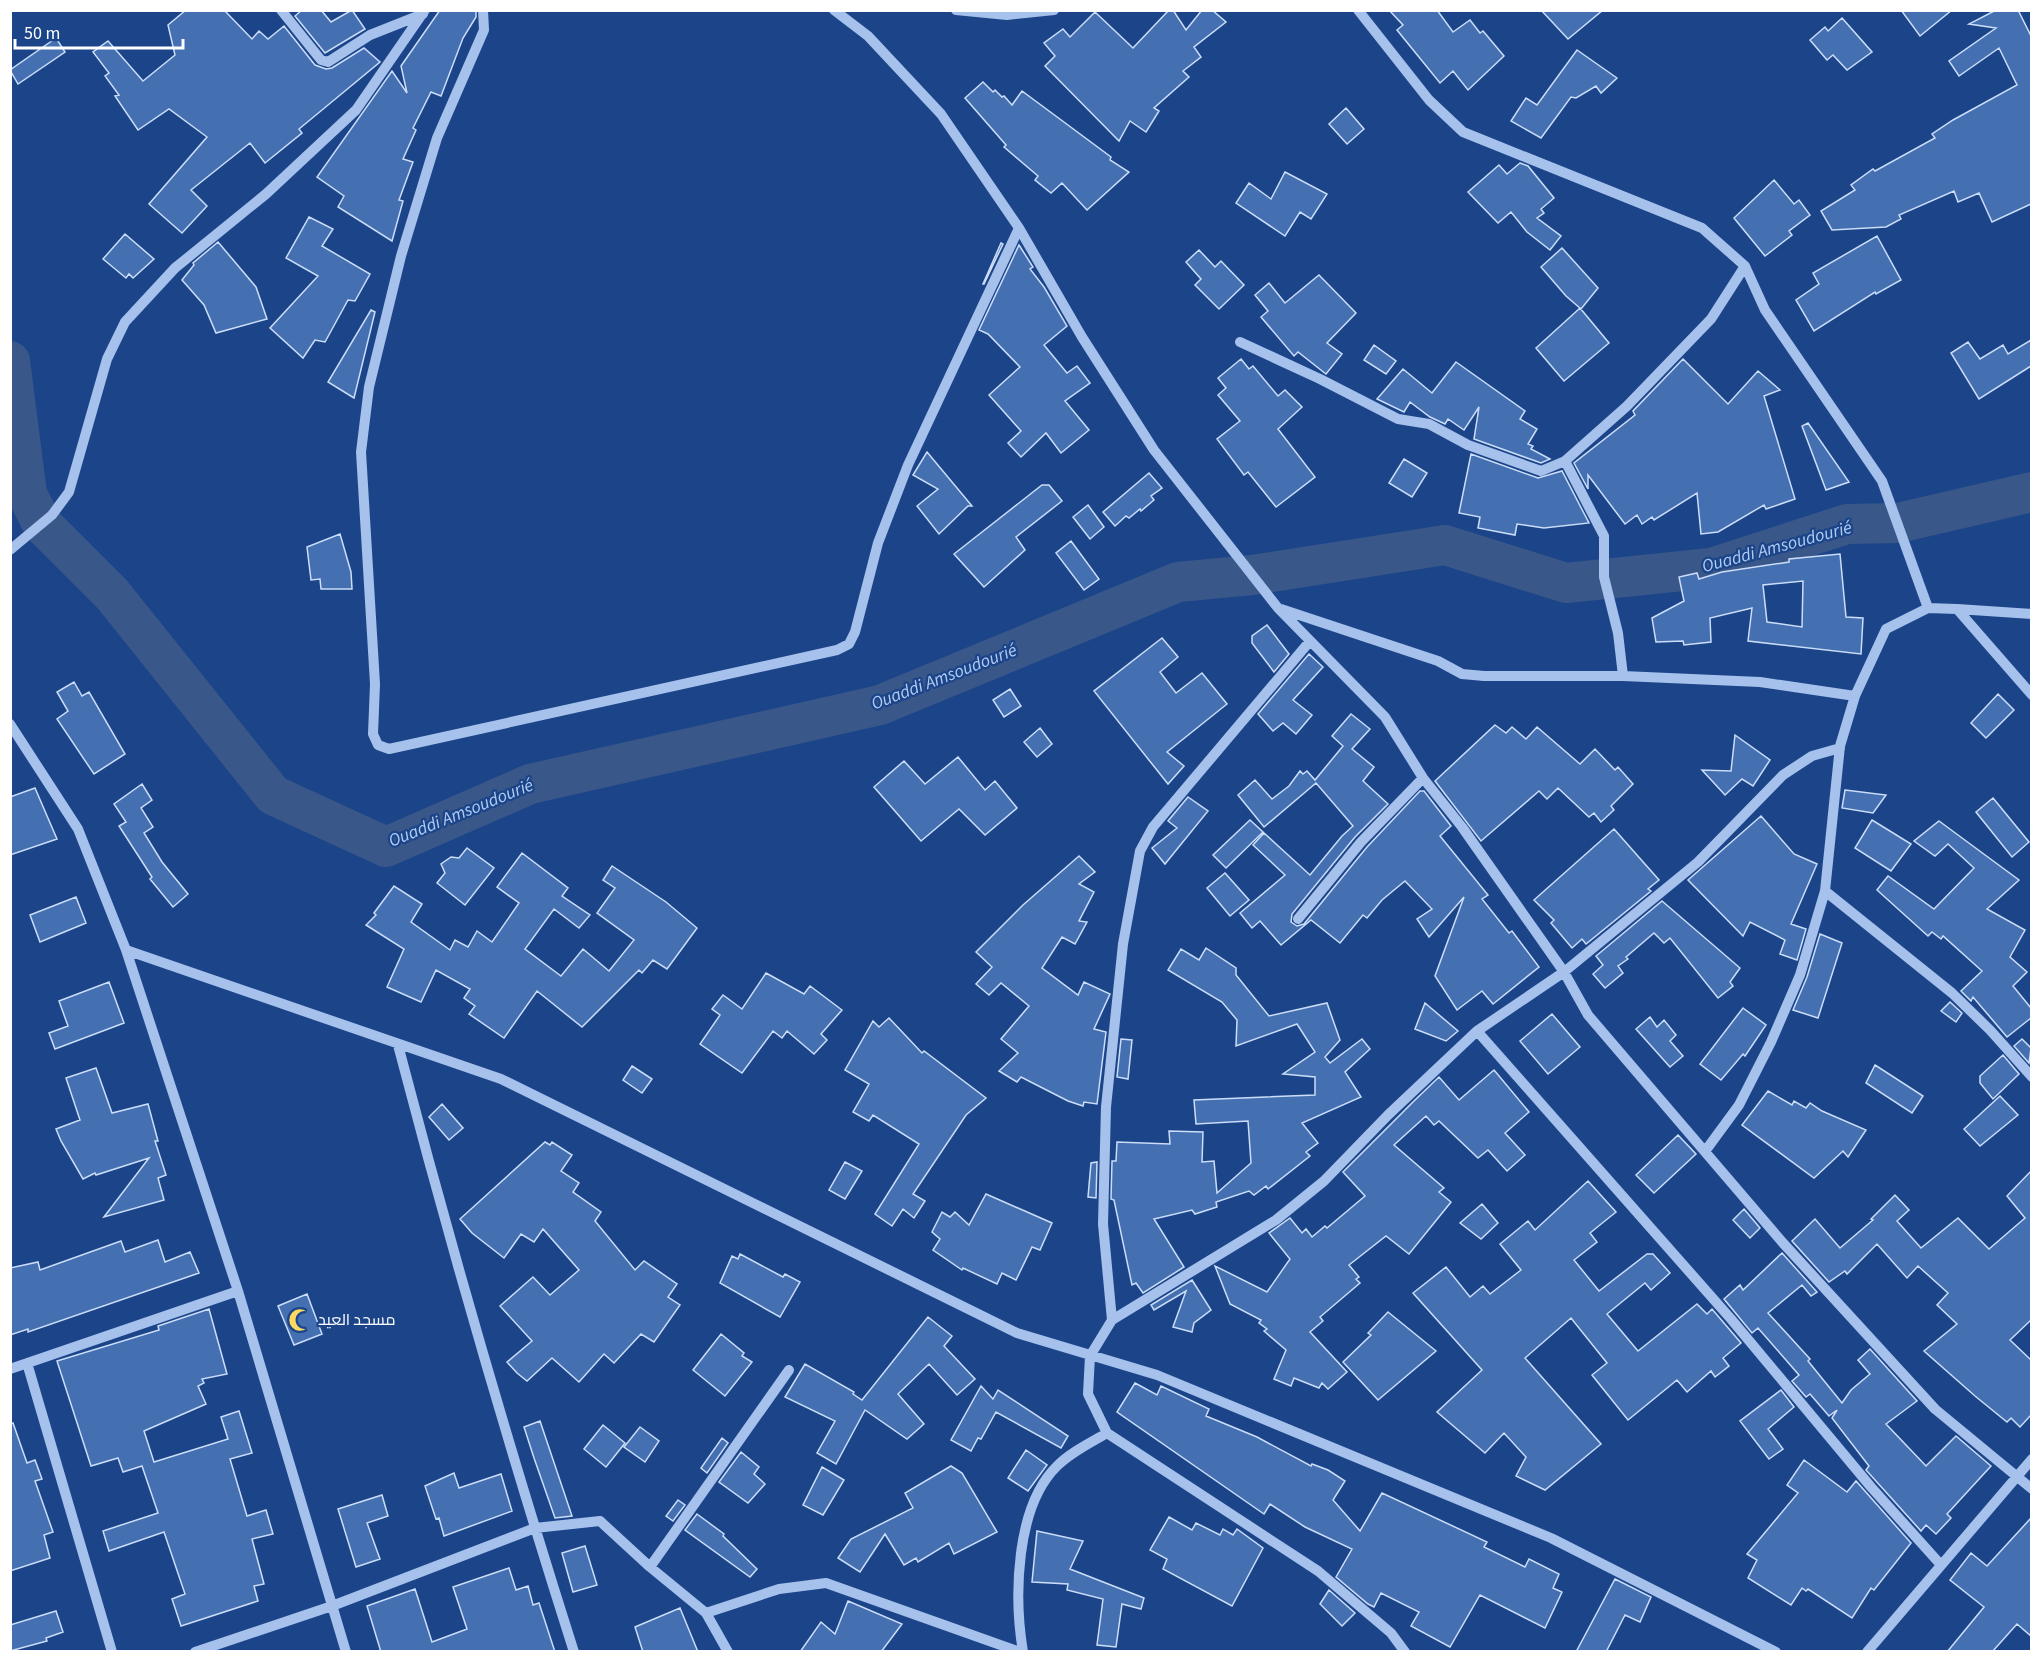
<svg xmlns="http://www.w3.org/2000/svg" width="2042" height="1662" font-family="'Source Sans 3',Cairo,sans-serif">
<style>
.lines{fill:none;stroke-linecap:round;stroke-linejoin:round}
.river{stroke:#395789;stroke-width:40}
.building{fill:#446fb1;stroke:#cbddf9;stroke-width:1.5;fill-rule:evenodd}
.minor{stroke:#a6c1ec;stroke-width:10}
.labels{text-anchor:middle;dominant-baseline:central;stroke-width:4.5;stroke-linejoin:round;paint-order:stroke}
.poi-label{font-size:16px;fill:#fff;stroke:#1c4589;text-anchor:start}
.water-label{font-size:18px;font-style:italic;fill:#b1ccf3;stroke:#1c4589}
</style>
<rect width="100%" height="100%" fill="#1c4589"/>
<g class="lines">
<path class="river" d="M10,361L27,494L42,524L112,594L273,795L386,847L530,784L880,705L1178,582L1252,575L1445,545L1566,583L1711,568L1847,524L1898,523L2032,492"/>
</g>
<path class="building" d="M186,10H224L252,39L259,31L268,39L284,26L315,65L326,69L332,68L364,48L380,62L299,129L302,133L265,163L250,143L191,190L207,206L182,233L149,204L207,137L169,109L138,130L115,96L119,95L105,76L109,73L93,52L108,41L143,81L175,55L168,25Z
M302,10H321L331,22L352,10L365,29L325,53L295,16Z
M440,10H476V17L463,38L441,96L431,92L413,128L416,130L403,159L413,162L399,200L403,201L392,241L338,207L344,196L317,177L392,71L407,93L401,66Z
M1169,10H1173L1186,30L1202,10H1212L1226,22L1194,47L1201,57L1183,71L1189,77L1154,108L1159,111L1146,132L1130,121L1119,141L1045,66L1055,56L1044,43L1063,29L1070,37L1095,12L1133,48Z
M1389,10H1437L1453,32L1470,20L1480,33L1483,31L1504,56L1468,90L1453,71L1440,83L1397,30L1403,25Z
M1541,10H1603L1568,39Z
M1901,10H1952L1920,36Z
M1996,10H2018L2031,36V204L1992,222L1979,193L1958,202L1954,191L1899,215L1901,219L1886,227L1832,230L1821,211L1855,190L1851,185L1873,169L1875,171L1935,138L1932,134L1953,120L2017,85L1999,48L1959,76L1949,61L1996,28L1969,24Z
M1842,18L1872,52L1847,70L1833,55L1827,60L1810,40L1825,27L1828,31Z
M56,38L65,52L18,84L10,70Z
M1577,50L1617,78L1601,93L1596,86L1576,98L1571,97L1541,138L1511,121L1526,98L1537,105Z
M983,82L993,92L995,90L1002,97L1004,96L1012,105L1022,91L1111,157L1110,160L1129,172L1087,210L1062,183L1051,193L1035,180L1038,176L1004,147L1006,145L965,98Z
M1346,108L1364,129L1347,144L1329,124Z
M1520,163L1528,166L1554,198L1541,209L1544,213L1537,218L1561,236L1550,250L1527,232L1511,212L1498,223L1468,192L1499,165L1507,174Z
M1285,172L1327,194L1311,219L1300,212L1285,236L1236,203L1249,183L1271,199Z
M1774,180L1794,204L1799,200L1810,215L1789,231L1792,235L1765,256L1734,218Z
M309,217L333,229L322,246L370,274L355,301L348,300L325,342L315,340L303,358L270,328L318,276L286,258Z
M125,234L154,259L133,278L129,274L126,278L103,259Z
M1877,236L1901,280L1876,294L1875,292L1814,331L1796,300L1819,284L1813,273Z
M218,242L256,287L267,319L216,333L204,305L182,280L194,265L193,263Z
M1001,243L1003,244L984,284H983Z
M1019,245L1033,267L1030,269L1044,287L1067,326L1044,345L1067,373L1077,366L1090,383L1065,401L1089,430L1061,453L1046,433L1021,457L1008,443L1021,431L989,395L1020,367L988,334L979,330Z
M1562,248L1598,288L1581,309L1566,296L1541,267Z
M1199,250L1215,267L1221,261L1244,285L1219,309L1195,285L1201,279L1186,262Z
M1319,275L1356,313L1327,343L1342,354L1326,374L1298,352L1294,356L1261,317L1268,311L1255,295L1269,283L1285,303Z
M1580,308L1609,343L1564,381L1536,348Z
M371,310L375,312L354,398L328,382Z
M2031,340V366L1979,399L1951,353L1968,342L1980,359L2003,345L2008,354Z
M1374,345L1396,361L1386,374L1364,360Z
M1241,359L1249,369L1253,366L1278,396L1285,390L1302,407L1278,429L1315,477L1276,507L1248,472L1244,475L1217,439L1240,421L1218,395L1226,388L1218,378Z
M1683,359L1728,404L1758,371L1780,390L1764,396L1795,499L1766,509L1764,505L1718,532L1701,534L1697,493L1654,520L1652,517L1642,524L1637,515L1625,524L1588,475V489L1574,463L1635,415L1633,411Z
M1456,362L1525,411L1520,419L1537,429L1528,444L1533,446L1531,449L1550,459L1541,463L1474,439L1479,407L1464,430L1448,419L1445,424L1430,417L1410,402L1404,412L1377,399L1403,369L1432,393Z
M1808,423L1849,482L1826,490L1802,426Z
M927,452L972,506H968L939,534L917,506L938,489L913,475Z
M1471,454L1538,478L1562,471L1589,523L1544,528L1517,524L1515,535L1478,528L1480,517L1459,513Z
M1404,459L1427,473L1412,497L1389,483Z
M1149,473L1162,488L1151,496L1154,500L1141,511L1140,509L1129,518L1126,516L1115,526L1103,512Z
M1042,485H1049L1062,501L1016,537L1025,550L984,587L954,554Z
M1088,505L1104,527L1090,539L1073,517Z
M340,534L351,572L352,589H321L320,579L311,580L307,547Z
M1071,541L1099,579L1084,590L1056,553Z
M1840,554L1846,617L1863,618L1861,654L1748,641L1752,608L1710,618L1711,642L1684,645L1683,641L1656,642L1652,618L1684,601L1679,577L1697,573L1699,579L1722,572L1789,562V559ZM1803,581L1802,627L1767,622L1763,585Z
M1267,625L1289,654L1274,672L1252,643V636Z
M1162,638L1178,657L1160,672L1176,693L1202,673L1227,704L1167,752L1184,766L1168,784L1094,691Z
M1309,654L1323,667L1293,700L1312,715L1296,734L1283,723L1273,731L1258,714Z
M74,682L82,696L89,692L125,754L94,774L57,719L68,711L57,692Z
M1010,689L1021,706L1004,717L993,700Z
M1998,694L2014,710L1986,738L1971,723Z
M1351,714L1370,729L1352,749L1374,767L1363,781L1388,804L1355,837L1292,914L1291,922L1297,926L1304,924L1367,847L1420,791H1424L1451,826L1440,836L1488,895L1482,899L1509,933L1512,931L1539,967L1493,1004L1482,991L1457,1010L1435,976L1464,897L1429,937L1417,919L1432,909L1405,881L1382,900L1367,918L1363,915L1340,943L1311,920L1281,945L1260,921L1252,928L1240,913L1285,875L1253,845L1264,833L1310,875L1342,836L1353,826L1316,783L1264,827L1238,795L1255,780L1272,799L1289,786L1300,771L1303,774L1307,771L1315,780L1343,746L1332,736Z
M1495,725L1506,733L1512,727L1526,739L1537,727L1580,764L1595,749L1615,770L1618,767L1633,784L1611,806L1614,810L1601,822L1594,813L1589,817L1558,788L1547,799L1539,791L1481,841L1435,781Z
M1040,728L1052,744L1037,757L1024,742Z
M1735,735L1770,760L1753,786L1742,779L1725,795L1702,770L1731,771Z
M958,757L985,790L995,781L1017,808L985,835L959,809L921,841L874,787L904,761L925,784Z
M142,784L152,800L141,808L153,827L144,833L162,862L188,894L173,907L150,879L152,877L119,826L126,822L114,804Z
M35,788L57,839L10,855V797Z
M1845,790L1886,795L1873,813L1842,808Z
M1188,797L1208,811L1165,864L1152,848L1177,828L1168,821Z
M1993,798L2029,842L2012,857L1976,812Z
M1761,816L1794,854L1817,864L1791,924L1806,929L1797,960L1780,954L1785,940L1750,922L1743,936L1688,880Z
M1250,820L1263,832L1226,868L1213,855Z
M1872,820L1911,844L1891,871L1855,848Z
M1939,821L2019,880L1987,909L2025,930L2010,957L2027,972L2013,986L2031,1008V1018L2007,1037L1973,997L1971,1001L1961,991L1982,971L1943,936L1941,939L1932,932L1928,936L1877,890L1888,876L1934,909L1974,868L1948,844L1935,856L1914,841Z
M1614,829L1659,880L1648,889L1651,891L1586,944L1582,939L1572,948L1551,923L1554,920L1534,900Z
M467,848L494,868L465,905L437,883L445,873L441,864L451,857L459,858Z
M522,853L568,888L562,896L590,915L579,928L554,909L525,949L561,976L583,949L609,971L634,940L597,913L615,888L603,880L612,866L666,902L697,928L667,969L653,960L642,973L639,970L582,1027L537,991L504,1038L469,1014L475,1006L464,998L470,989L436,970L421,1002L387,987L404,949L366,925L376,915L374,913L394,886L422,904L411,922L450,950L455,940L468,947L477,931L492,942L519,903L497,887Z
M1079,856L1095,872L1079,884L1094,892L1079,921L1087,922L1075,944L1062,937L1042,968L1078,995L1084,982L1110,994L1094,1029L1106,1032L1097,1104L1084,1102L1083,1106L1068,1101L1021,1077L1017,1082L999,1071L1018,1053L1001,1039L1029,1006L1001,983L989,995L976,984L992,967L976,952L1023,905Z
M1225,873L1249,900L1230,916L1207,888Z
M76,897L86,923L40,942L30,915Z
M1662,901L1740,968L1730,982L1733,986L1718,998L1670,938L1664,943L1654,933L1626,957L1628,959L1618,966L1623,973L1605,988L1593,974L1603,965L1596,956Z
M1820,934L1842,943L1818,1018L1793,1010L1807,977Z
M1206,948L1236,968V975L1269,1016L1327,1003L1340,1040L1325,1057L1330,1063L1362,1039L1370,1049L1345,1072L1361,1097L1302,1123L1318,1143L1306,1152L1310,1156L1268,1189L1266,1186L1254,1195L1249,1191L1216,1202L1217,1207L1195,1214L1192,1210L1154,1219L1184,1267L1143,1293L1136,1283L1132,1285L1114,1200L1111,1199L1112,1161H1116L1117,1142L1170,1144L1169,1131L1203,1132L1202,1162L1214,1161L1217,1193L1251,1163L1248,1121L1196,1124L1194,1100L1315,1095V1077L1283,1074L1315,1052L1297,1024L1236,1046L1237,1020L1222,1002L1168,970L1181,949L1199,960Z
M766,973L804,994L810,986L842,1010L821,1034L827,1040L814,1054L787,1031L782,1038L773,1031L742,1073L700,1044L720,1015L712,1009L723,995L742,1009Z
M109,982L124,1023L55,1049L49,1033L68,1026L59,1001Z
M1950,1002L1962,1013L1956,1022L1941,1011Z
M1425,1003L1458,1031L1446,1041L1415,1029Z
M1743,1008L1766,1025L1745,1056L1743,1054L1721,1080L1700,1064Z
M1552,1014L1580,1047L1548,1074L1520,1041Z
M1650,1017L1657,1027L1664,1020L1676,1035L1670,1041L1683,1056L1670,1067L1636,1029Z
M889,1018L922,1053L924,1051L986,1098L966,1115L913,1194L925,1201L914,1218L903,1209L892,1226L875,1214L919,1144L873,1115L869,1121L853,1112L869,1084L845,1070L873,1021L879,1027Z
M1121,1039L1132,1040L1128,1079L1117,1077Z
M2022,1039L2031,1048L2029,1063L2014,1046Z
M2003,1055L2019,1074L1993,1099L1980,1083V1076Z
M1875,1065L1923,1096L1912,1113L1866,1083Z
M632,1066L652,1079L642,1093L623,1080Z
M96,1068L112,1113L148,1104L158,1141H155L166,1175L158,1178L164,1200L104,1217L149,1158L96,1175L95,1173L83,1179L61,1141L56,1129L80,1120L66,1078Z
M1494,1070L1529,1112L1505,1133L1525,1155L1507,1171L1488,1150L1478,1158L1439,1121L1434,1125L1426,1116L1394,1145L1444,1188L1439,1192L1451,1202L1409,1254L1386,1236L1349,1265L1359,1277L1356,1279L1360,1283L1320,1317L1323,1321L1310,1332L1347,1372L1328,1389L1322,1383L1319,1388L1294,1378L1291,1386L1274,1379L1286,1350L1264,1331L1267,1329L1259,1323L1261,1320L1230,1304L1215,1266L1267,1292L1290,1259L1269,1233L1290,1218L1302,1233L1306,1229L1312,1237L1325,1226L1327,1228L1365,1196L1343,1172L1415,1100L1439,1077L1459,1100Z
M1768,1091L1792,1105L1794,1101L1806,1108L1810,1103L1822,1111L1866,1130L1848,1157L1843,1151L1814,1178L1742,1125Z
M2000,1096L2018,1115L1980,1146L1964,1129Z
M442,1104L463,1128L449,1140L429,1117Z
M1678,1135L1696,1154L1654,1193L1636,1175Z
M545,1142L550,1145L552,1142L572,1155L561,1171L579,1183L573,1192L601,1212L595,1221L635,1270L644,1261L677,1284L668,1297L680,1305L654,1342L641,1334L614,1363L604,1354L579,1382L552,1358L527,1381L517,1373L507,1362L532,1341L500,1306L533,1277L550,1295L579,1270L543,1229L534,1242L521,1234L504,1258L472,1233L460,1219Z
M845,1162L862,1171L845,1199L829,1190Z
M1097,1162L1096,1198L1088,1197L1091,1163Z
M2031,1171V1320L2010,1340L2031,1360V1415L2020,1427L2011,1418L2007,1422L1975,1396L1924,1351L1957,1324L1937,1305L1948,1293L1918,1266L1907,1278L1877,1244L1847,1274L1845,1271L1829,1282L1792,1241L1815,1219L1840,1248L1873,1220L1871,1219L1895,1195L1909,1210L1897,1221L1921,1248L1958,1218L1989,1249L2025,1218L2007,1196Z
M1588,1181L1616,1212L1590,1233L1597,1242L1574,1260L1599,1291L1647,1254H1653L1670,1273L1651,1290L1645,1283L1607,1314L1638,1351L1697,1304L1707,1314L1712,1309L1741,1343L1723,1358L1729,1366L1715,1377L1711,1371L1687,1392L1677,1380L1628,1420L1592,1375L1607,1363L1571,1318L1525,1358L1601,1444L1545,1490L1516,1476L1526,1457L1504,1433L1485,1453L1437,1412L1482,1370L1413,1293L1446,1267L1470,1297L1483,1286L1490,1294L1521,1270L1500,1244L1528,1221L1535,1230Z
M986,1194L1052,1223L1040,1250L1032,1247L1016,1280L1002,1273L997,1284L963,1268L962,1270L933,1250L940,1239L932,1232L942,1212L950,1217L955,1212L969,1225Z
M1482,1204L1498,1223L1481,1239L1460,1223Z
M1744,1209L1760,1228L1750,1238L1733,1220Z
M158,1240L165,1262L190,1252L199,1273L28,1332V1329L10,1335V1268L38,1262L40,1270L121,1241L125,1252Z
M1782,1253L1817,1292L1811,1296L1802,1285L1768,1313L1810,1359L1808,1361L1842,1403L1851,1390L1870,1374L1858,1360L1870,1349L1917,1401L1886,1424L1926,1466L1956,1436L1991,1466L1947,1514L1951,1518L1936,1534L1926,1525L1921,1531L1866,1470L1869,1466L1832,1418L1837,1410L1829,1416L1810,1394L1806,1397L1792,1381L1799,1375L1758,1328L1752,1333L1724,1299L1740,1285L1743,1290Z
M740,1254L783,1277L785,1274L800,1282L780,1317L720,1283L732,1256L738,1259Z
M1192,1280L1211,1310L1194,1323L1192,1332L1173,1327L1186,1291L1154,1310L1151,1305Z
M307,1294L322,1334L294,1345L278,1306Z
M209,1309L227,1374L202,1379L204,1383L198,1386L206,1404L144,1431L154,1462L228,1439L221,1417L239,1411L252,1453L230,1459L247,1516L266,1510L273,1534L252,1539L264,1584L254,1586L258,1601L181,1626L172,1599L185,1594L164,1532L109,1551L103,1531L158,1513L142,1466L123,1472L118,1458L91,1466L57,1361L159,1330L158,1326Z
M1388,1312L1436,1351L1378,1400L1343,1362L1371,1335L1368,1333Z
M928,1317L952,1336L944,1346L975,1379L957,1395L929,1364L898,1394L924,1424L907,1439L865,1410L836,1464L817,1453L835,1421L785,1397L805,1364L854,1392L853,1394L862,1400Z
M721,1334L744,1353L742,1356L752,1362L725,1396L693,1370Z
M1135,1383L1157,1395L1161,1386L1209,1409L1206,1416L1257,1437L1311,1466L1312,1464L1328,1470L1345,1481L1333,1500L1360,1531L1382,1493L1487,1542L1484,1547L1525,1567L1529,1559L1559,1574L1553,1588L1562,1592L1545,1628L1480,1595L1450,1647L1411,1626L1419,1612L1381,1593L1374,1607L1368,1604L1336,1577L1352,1549L1305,1527L1270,1504L1264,1514L1117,1412Z
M981,1386L993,1399L998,1390L1068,1436L1061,1448L996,1412L981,1439L978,1438L971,1451L951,1440Z
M1781,1390L1794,1407L1768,1429L1783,1449L1769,1459L1740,1421Z
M540,1421L572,1516L555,1518L534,1458L524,1427Z
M13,1423L27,1463L35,1460L42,1479L35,1481L53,1532L44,1535L50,1558L10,1571V1424Z
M603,1425L625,1443L606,1467L584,1449Z
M640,1427L659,1441L645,1462L624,1447Z
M722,1438L728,1443L707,1473L701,1468Z
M1026,1450L1047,1465L1028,1491L1008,1478Z
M741,1452L759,1467L754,1474L765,1484L748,1503L719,1482Z
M1804,1460L1847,1492L1856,1481L1911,1543L1874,1590L1871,1588L1852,1618L1808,1589L1806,1591L1802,1588L1791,1605L1748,1578L1757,1560L1747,1554L1798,1493L1787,1485Z
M951,1466L962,1473L997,1532L954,1554L949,1543L918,1562L916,1558L904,1565L885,1534L860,1572L838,1558L851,1539L913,1508L905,1493Z
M822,1467L844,1480L823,1515L803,1505Z
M454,1473L459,1488L501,1474L512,1511L444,1536L439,1518L436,1519L425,1486Z
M382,1495L388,1516L367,1523L380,1559L356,1567L338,1509Z
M678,1500L685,1505L673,1521L666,1516Z
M697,1514L724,1534L723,1536L757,1569L750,1577L685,1530Z
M1169,1517L1192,1530L1196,1523L1220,1535L1223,1529L1233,1535L1237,1529L1263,1548L1232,1606L1163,1569L1167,1559L1150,1550Z
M2031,1518V1636L2017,1624L1992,1652H1947L1984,1607L1950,1580L1971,1553L1987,1566Z
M1037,1531L1083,1541L1070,1569L1144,1598L1141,1609L1122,1604L1116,1647L1097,1645L1103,1599L1067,1590L1068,1584L1032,1582Z
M585,1546L597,1585L573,1592L562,1553Z
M509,1568L516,1590L528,1586L533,1605L539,1603L555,1652H381L367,1606L415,1589L432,1642L467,1629L453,1587Z
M1615,1579L1651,1597L1640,1622L1625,1615L1606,1652H1576Z
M1329,1590L1355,1613L1342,1626L1320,1604Z
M848,1601L902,1624L881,1652H800L821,1622L835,1634Z
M680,1608L698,1652H643L635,1627Z
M56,1611L63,1632L46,1638L47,1641L10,1651V1625Z"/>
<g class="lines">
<path class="minor" d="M281,10L321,60L328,62L370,35L423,14
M483,10L484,30L437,138L401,256L369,387L361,452L375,684L373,734L378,745L389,749L837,650L849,644L855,632L878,543L908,465L1019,228
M834,10L868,36L941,114L1019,228L1082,337L1154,450L1278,608L1385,717L1423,778L1462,827L1564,972L1588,1015L1783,1243L1935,1409L2032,1489
M956,10L1007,15L1054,10
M1358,10L1429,100L1463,132L1702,228L1745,266L1765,310L1882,481L1928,608
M1240,342L1320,379L1398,419L1429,424L1468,445L1541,471L1565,461L1627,406L1711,319L1745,266
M1565,461L1604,536V577L1618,633L1623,676
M10,550L52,515L69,492L107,359L125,322L175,268L266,194L356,110L425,10
M1281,609L1438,661L1462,674L1484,676H1623L1760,682L1855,696
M1957,609L2032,614
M10,724L78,829L126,950L238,1291L346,1652
M1825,891L1952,993L1990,1030L2032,1077
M1298,919L1361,842L1423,778
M126,950L501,1079L1017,1333L1157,1375L1551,1538L1776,1652
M1477,1031L1731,1319L1871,1487L1941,1565
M398,1045C451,1248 510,1451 574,1652
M1706,1150L1739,1105L1771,1042L1800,975L1825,891L1840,746L1855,696L1886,629L1928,608L1957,609L2032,695
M1112,1320L1103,1224L1106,1107L1123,944L1140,851L1153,827L1310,641
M27,1363L112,1652
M10,1369L238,1291
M650,1567L789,1370
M706,1613L728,1652
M195,1652L332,1606L535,1528L600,1521L650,1567L706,1613L779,1589L826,1583L1020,1652
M1023,1652C1014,1598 1015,1507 1057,1466C1071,1452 1090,1443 1107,1433
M1405,1652L1391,1633L1318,1571L1107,1433L1088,1394L1090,1356L1112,1320L1276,1220L1324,1181L1388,1115L1477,1031L1564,972L1698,862L1783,775L1812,756L1840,748
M1867,1652L2032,1459"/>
</g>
<defs>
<g id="mosque-bare" transform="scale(1.8)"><path d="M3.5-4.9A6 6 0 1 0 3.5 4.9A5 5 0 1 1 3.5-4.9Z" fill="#fcd963" stroke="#1c4589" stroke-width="2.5" paint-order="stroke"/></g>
</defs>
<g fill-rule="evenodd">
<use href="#mosque-bare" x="300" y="1320"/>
</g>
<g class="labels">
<g class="poi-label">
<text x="318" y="1320">مسجد العيد</text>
</g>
<g class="water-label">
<text transform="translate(1777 547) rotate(-15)">Ouaddi Amsoudourié</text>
<text transform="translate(944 677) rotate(-21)">Ouaddi Amsoudourié</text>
<text transform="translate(461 813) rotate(-22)">Ouaddi Amsoudourié</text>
</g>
</g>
<rect width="2042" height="1662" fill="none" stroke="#ffffff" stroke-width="24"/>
<path d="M15 39v9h168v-9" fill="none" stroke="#ffffff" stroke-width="3"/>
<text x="24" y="39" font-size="18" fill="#ffffff" stroke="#1c4589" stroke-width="4.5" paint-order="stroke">50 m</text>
</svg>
